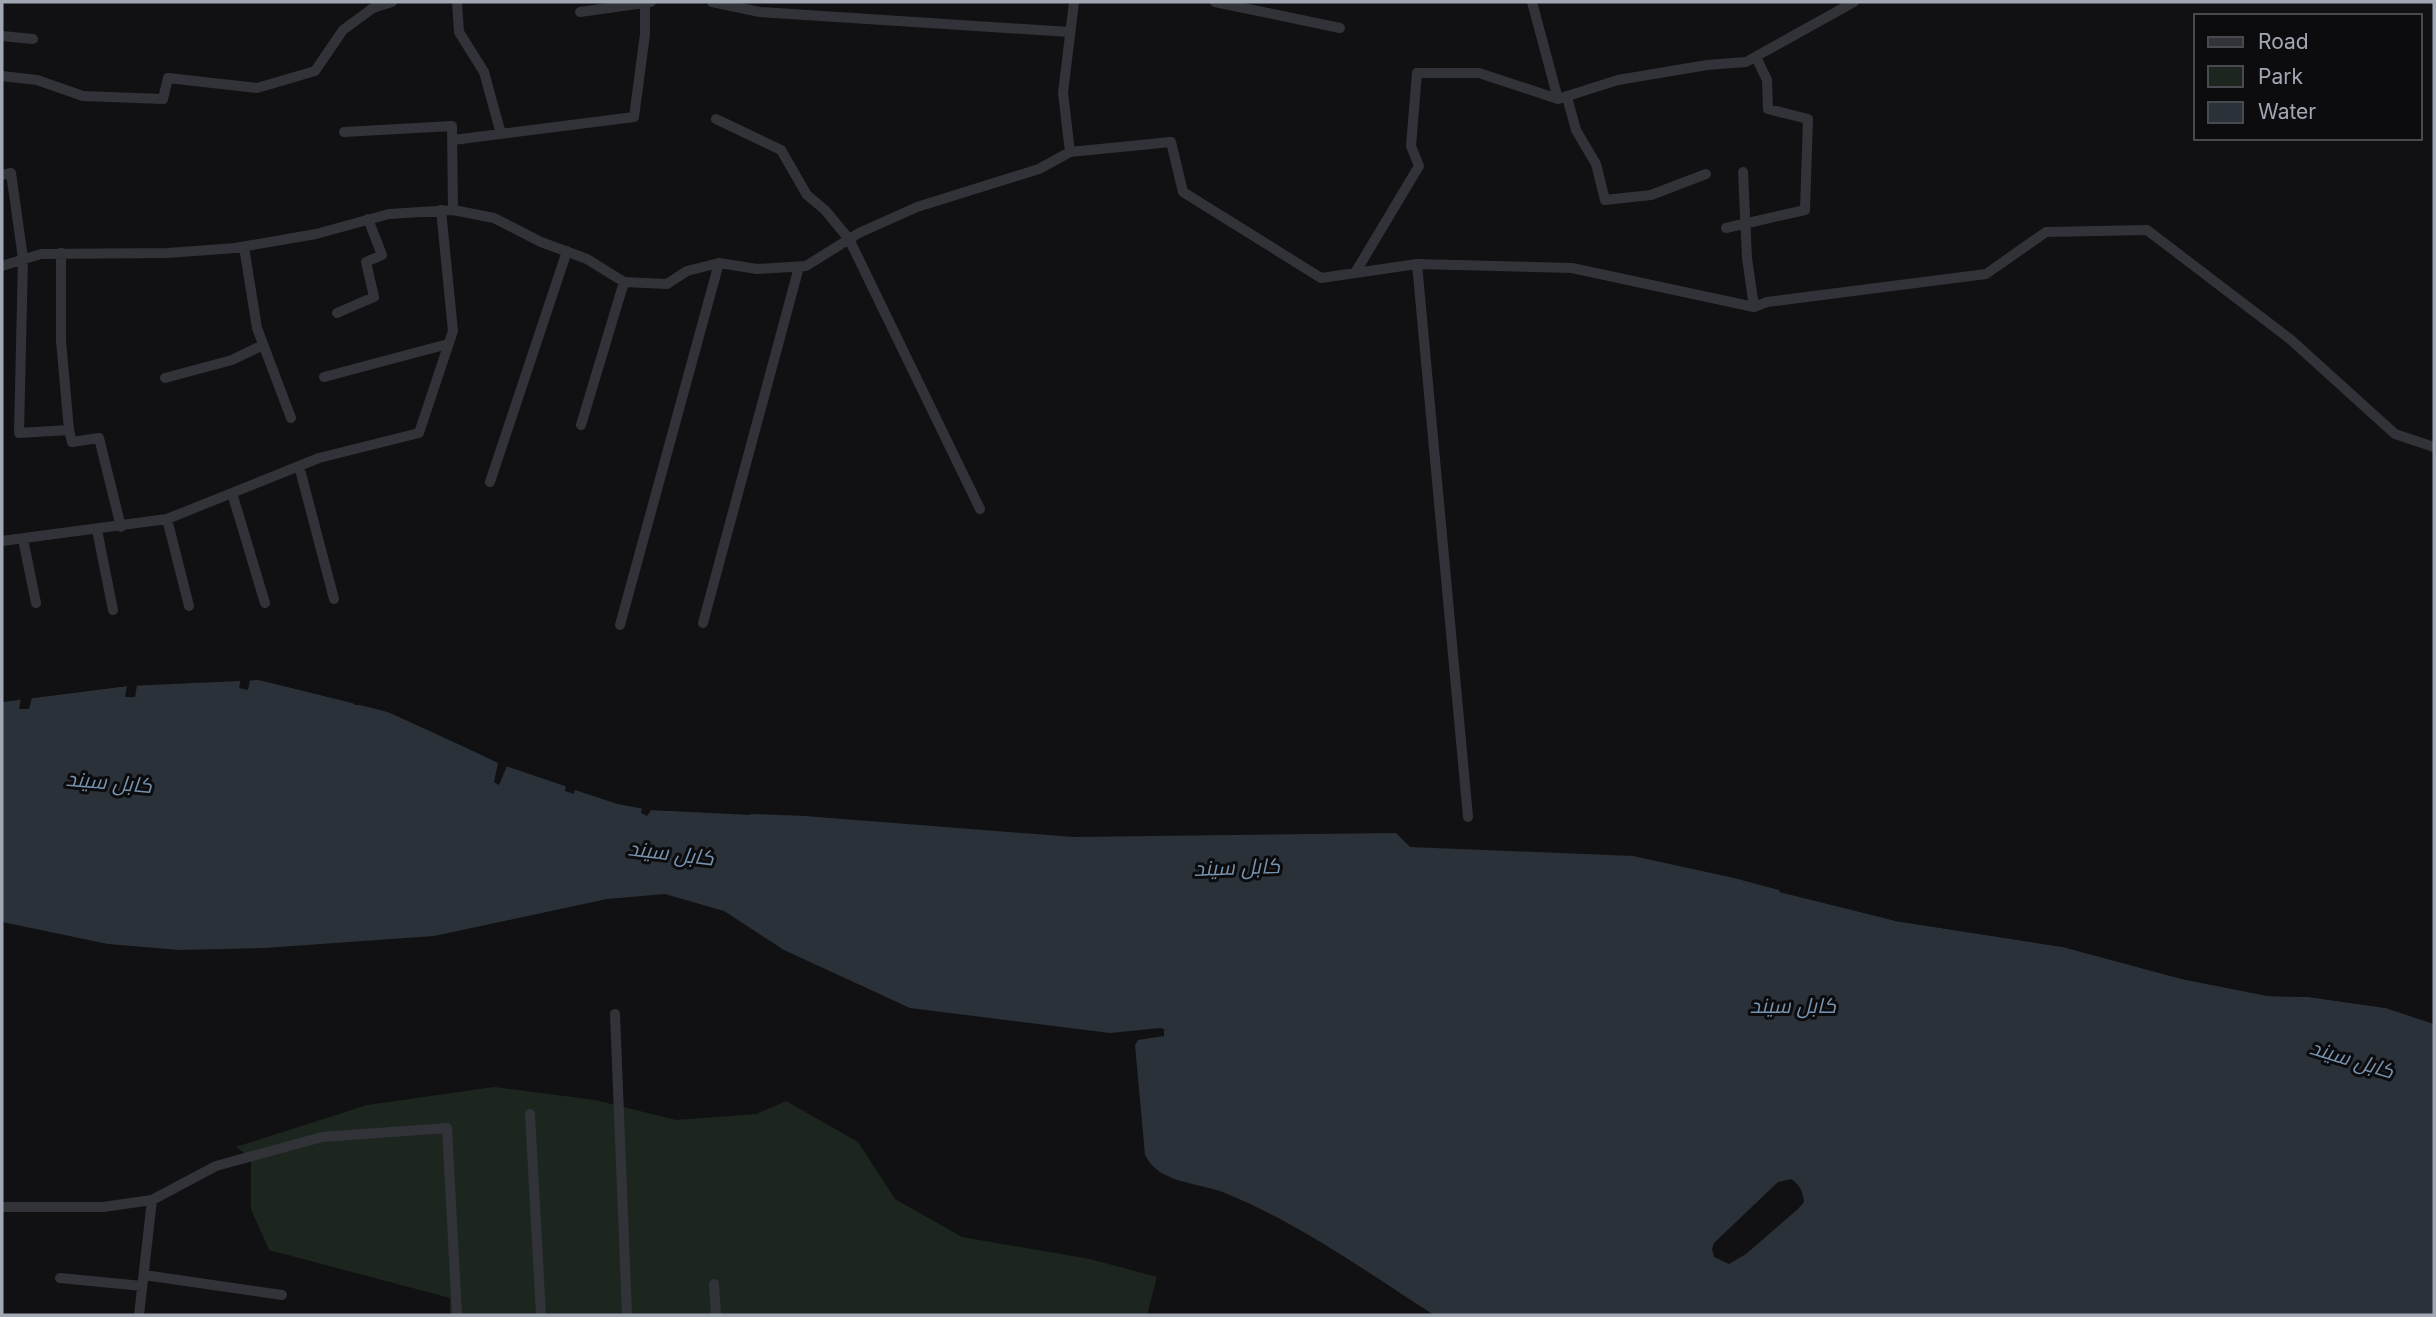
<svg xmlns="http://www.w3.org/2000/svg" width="2436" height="1317" font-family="Inter,Cairo,sans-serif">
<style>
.green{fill:#1d251f}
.water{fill:#2a3138;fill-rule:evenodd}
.pier{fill:#111113}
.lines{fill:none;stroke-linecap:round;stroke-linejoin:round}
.minor{stroke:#323338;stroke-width:10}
.labels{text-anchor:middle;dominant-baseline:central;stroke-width:6;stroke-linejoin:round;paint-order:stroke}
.water-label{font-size:21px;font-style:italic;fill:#7893b0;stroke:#0c0c0e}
</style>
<rect width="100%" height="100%" fill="#111113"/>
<path class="green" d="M494,1087L595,1100L676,1120L756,1114L786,1101L858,1142L895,1199L962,1237L1090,1259L1157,1277L1147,1315H450V1298L269,1250L251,1209V1158L236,1147L367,1105Z"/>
<path class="water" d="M259,680L388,712L506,766L618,804L650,810L805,816L1074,837L1396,833L1410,847L1633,856L1734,878L1896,921L2063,947L2182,979L2268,996L2309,997L2386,1008L2434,1024V1315H1434C1367,1272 1299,1223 1225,1193C1198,1182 1159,1184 1145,1155L1135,1045L1138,1040L1164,1036V1029L1160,1028L1110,1033L910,1008L784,950L724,911L665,894L607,899L434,936L264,948L180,950L108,944L2,922V702L127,686ZM1791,1179C1799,1184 1803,1191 1804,1202L1798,1209L1746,1254L1729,1264L1714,1257L1712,1249L1714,1243L1778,1182Z"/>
<path class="pier" d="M260,676L390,709L499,760L619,801L750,812V815L651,810L647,816L641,813L642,808L618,804L575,790L574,794L565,791L566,785L550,779L507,766L499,785L494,782L498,763L404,717L366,705H355L350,700L259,680H250L248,690L239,688L241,679L137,685L135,697H125L127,686L32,698L29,709H19L21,699L2,702V698L127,682Z
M1781,889L1897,918L2063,944L2182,976L2268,993H2309L2386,1004L2434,1020V1024L2386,1008L2309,997L2268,996L2182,979L2063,947L1896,921L1779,892Z"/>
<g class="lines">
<path class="minor" d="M457,2L459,32L484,72L501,134
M712,2L760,12L1070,32
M1215,2L1340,28
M580,12L651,2
M2,36L33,39
M2,76L37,80L83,96L163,99L168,78L257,88L315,71L343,30L373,8L392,2
M1567,97L1576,130L1596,164L1605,200L1651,195L1706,174
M1558,99L1618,80L1707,65L1746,62L1854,2
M716,119L781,150L807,195L825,210L849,239L980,509
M344,132L452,126L453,210
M453,140L634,117L645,34V3
M1070,152L1063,93L1074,2
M1743,172L1747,258L1754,307
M2,175L11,173L23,258L19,433L69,430L72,442L99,438L121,527
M1726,228L1805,210L1808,119L1768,109L1767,80L1756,57
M244,247L257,328L291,418
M61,253V341L69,430
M1417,264L1468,817
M2,266L41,254L168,253L235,248L316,234L389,214L453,210L494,218L541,242L587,259L624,282L667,284L687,271L719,263L757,269L806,266L859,233L917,207L1039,169L1070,152L1171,142L1183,192L1321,278L1417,264L1572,268L1754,307L1767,302L1986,274L2046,232L2147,230L2290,339L2395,434L2434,447
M1355,273L1419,166L1411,146L1417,73H1479L1558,99L1532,2
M337,313L374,297L366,262L382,255L368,219
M324,377L448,344
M165,378L232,360L263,345
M581,425L624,282
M299,466L334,599
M490,482L567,251
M232,493L265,603
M167,519L189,606
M97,530L113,610
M23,539L36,603
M2,541L167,519L319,458L419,433L453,331L441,210
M703,623L799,267
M620,625L719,263
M615,1014L627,1315
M530,1114L541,1315
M2,1207H103L152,1200L216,1166L322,1137L447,1128L457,1315
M144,1275L282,1295
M60,1278L142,1286
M714,1284L716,1315
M139,1315L152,1200"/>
</g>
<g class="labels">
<g class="water-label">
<text transform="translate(109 782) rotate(5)">کابل سيند</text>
<text transform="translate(671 853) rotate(7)">کابل سيند</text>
<text transform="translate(1237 867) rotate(-2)">کابل سيند</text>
<text x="1793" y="1005">کابل سيند</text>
<text transform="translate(2352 1059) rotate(17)">کابل سيند</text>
</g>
</g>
<rect width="2436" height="1317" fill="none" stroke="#a2a7b4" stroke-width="7"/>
<rect x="2194" y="14" width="228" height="126" fill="#0c0c0e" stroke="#484a50" stroke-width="2"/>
<rect x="2208" y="37" width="35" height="10" fill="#323338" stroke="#484a50" stroke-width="2"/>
<text x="2258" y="49" font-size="21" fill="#a2a7b4">Road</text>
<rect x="2208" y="66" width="35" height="21" fill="#1d251f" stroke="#484a50" stroke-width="2"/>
<text x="2258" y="84" font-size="21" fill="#a2a7b4">Park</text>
<rect x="2208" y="102" width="35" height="21" fill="#2a3138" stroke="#484a50" stroke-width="2"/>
<text x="2258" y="119" font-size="21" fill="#a2a7b4">Water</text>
</svg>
